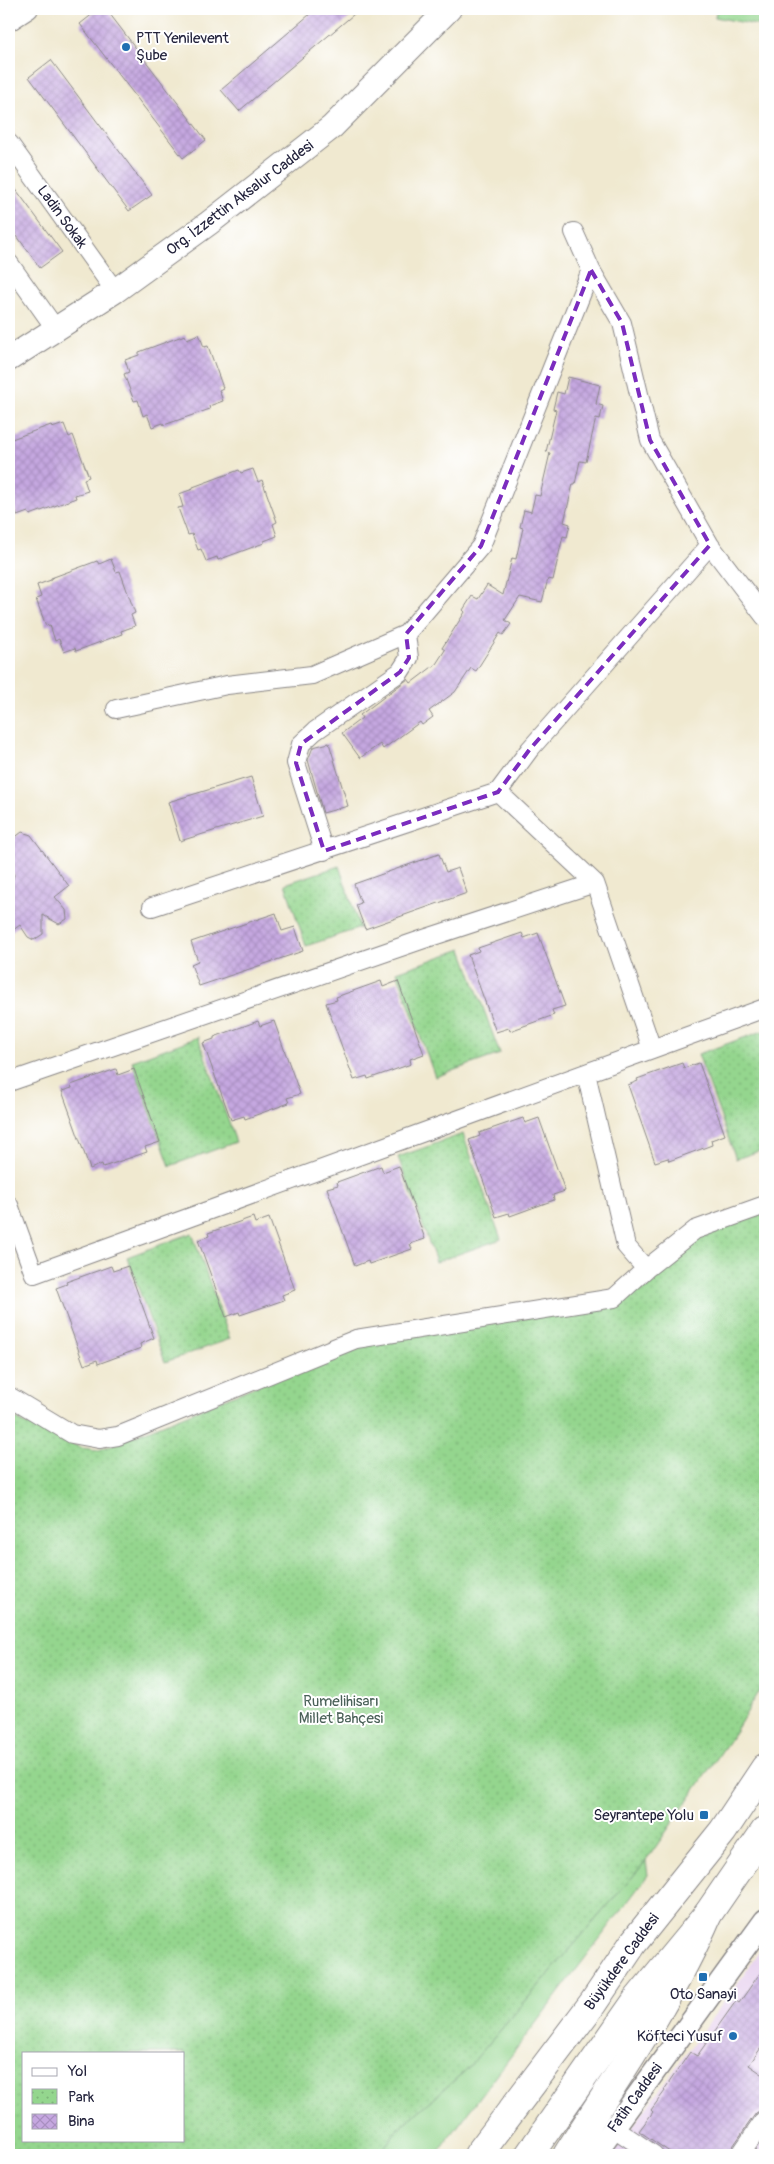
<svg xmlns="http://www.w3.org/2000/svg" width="774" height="2164" font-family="Pangolin,sans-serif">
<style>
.built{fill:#e7d2ef}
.green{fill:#94d68e;stroke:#5b7c64}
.park{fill:url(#park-dots);stroke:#5b7c64;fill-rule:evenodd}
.building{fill:url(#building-cross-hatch)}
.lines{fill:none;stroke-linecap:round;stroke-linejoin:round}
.minor-casing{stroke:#898686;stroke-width:20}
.tertiary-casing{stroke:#898686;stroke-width:24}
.secondary-casing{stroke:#898686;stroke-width:26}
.primary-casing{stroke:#898686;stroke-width:30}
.motorway-casing{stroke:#898686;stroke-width:30}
.minor{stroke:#fff;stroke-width:18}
.tertiary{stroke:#fff;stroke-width:21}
.secondary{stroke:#fff;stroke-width:24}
.primary{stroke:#fff;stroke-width:28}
.motorway{stroke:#fff;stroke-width:28}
.marked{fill:none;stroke:#7b2cbf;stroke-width:4;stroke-dasharray:10 6;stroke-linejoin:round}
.poi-dot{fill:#1f6fb2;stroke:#fff;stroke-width:2}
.labels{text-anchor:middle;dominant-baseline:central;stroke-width:4;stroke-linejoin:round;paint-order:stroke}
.poi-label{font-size:15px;fill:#22223b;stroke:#fff;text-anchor:end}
.street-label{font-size:15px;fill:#22223b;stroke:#fff}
.park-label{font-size:15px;fill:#4a6158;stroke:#fff}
</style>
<defs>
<pattern id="park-dots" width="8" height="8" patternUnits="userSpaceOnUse" patternTransform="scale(1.25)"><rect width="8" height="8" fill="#94d68e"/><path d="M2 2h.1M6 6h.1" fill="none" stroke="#7fb77b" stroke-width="1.8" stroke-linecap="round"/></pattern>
<pattern id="building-cross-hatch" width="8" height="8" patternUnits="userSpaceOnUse" patternTransform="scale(1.25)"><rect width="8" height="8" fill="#c5a7e0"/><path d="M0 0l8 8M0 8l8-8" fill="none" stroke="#a98fc1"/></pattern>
</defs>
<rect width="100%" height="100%" fill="#fff"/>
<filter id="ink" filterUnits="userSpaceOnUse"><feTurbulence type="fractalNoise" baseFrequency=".02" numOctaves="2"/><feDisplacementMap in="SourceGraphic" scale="10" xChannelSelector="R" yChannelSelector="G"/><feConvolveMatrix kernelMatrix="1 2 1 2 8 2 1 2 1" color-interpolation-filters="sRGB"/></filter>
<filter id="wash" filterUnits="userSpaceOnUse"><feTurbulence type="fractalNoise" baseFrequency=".0096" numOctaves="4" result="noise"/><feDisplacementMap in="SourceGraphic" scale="20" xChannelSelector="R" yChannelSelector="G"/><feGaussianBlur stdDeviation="1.12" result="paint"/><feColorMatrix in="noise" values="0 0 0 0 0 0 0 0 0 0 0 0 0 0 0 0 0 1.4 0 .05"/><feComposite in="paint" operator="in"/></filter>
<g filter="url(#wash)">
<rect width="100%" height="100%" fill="#f0e9d0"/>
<path class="built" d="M765,1942V2155H612L745,1973Z"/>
<path class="green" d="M717,9H764L761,26L715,17Z
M646,1861L648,1875L436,2155H379L396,2131L466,2070Z"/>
<path class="park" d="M339,866L360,928L306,946L285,884Z
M462,949L500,1054L435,1077L397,972Z
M763,1031L765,1035V1149L736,1159L698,1054Z
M198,1037L236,1142L170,1166L132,1061Z
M463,1134L501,1239L436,1262L398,1157Z
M765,1212V1682L735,1732L646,1861L466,2070L396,2131L379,2155H9V1416L82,1448L99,1450L364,1342L620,1304L696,1237ZM24,2053H184V2140H24Z
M192,1233L230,1339L165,1362L127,1257Z"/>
<g id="blocks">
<path class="building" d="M99,9H106L206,140L183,158L80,24Z
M316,9H360L239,111L221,90Z
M51,60L152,195L129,211L29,77Z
M9,180L62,252L40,268L9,225Z
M199,334L204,347L208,346L223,388L219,390L223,401L209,406L210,409L164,425L163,423L152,427L147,414L143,416L138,400L134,401L124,374L129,372L125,360L139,355V352L185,335L187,339Z
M568,377L600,385L596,404L603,406L600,419L596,418L586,462L580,461L575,484H573L564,522L570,524L567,537L563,536L553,580L548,579L542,602L520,597L505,620L511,624L503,635L500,633L476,671L471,668L455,692L429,711L433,717L422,725L420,722L383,749L380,744L360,758L342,733L362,718L360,715L408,679L411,683L436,664L445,650L442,648L465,612L463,610L472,596L478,599L487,585L503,595L512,558L516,559L523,528L520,527L524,510L531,512L535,495L540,496L550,453L546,452L556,410L553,409L557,392L564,394Z
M64,424L69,437L73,435L89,477L84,479L88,491L75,495L76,498L30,515L28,512L17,516L13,503L9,505V440L51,425L52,428Z
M253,469L258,482L262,480L277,522L273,524L277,536L264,541V543L218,560L217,557L206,561L201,549L198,550L192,534L188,535L178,508L183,507L179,494L193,489V487L239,470L241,473Z
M111,559L116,572L120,571L135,613L131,615L135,626L121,631L122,634L76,651L75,648L64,652L59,639L55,641L50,625L46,626L36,599L41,597L37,585L51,580V578L97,561L99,564Z
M329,743L348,806L323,813L308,760L313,747Z
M251,777L263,816L180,841L168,802Z
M22,832L31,835L69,886L55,897L66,910L67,919L59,924L43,915V934L34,940L28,937L20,925L9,933V893L14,875L9,867V842Z
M439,854L446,872L458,868L467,893L365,929L356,905L361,903L354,884Z
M276,913L282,931L295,927L303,951L199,986L191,964L198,961L191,942Z
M522,933L524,938L538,933L565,1006L552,1010L554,1015L510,1031L509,1028L496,1032L468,955L479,951L478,948Z
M381,981L383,987L398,981L424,1054L410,1059L411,1064L368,1079L367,1076L354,1080L326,1003L337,1000L336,997Z
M258,1021L260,1026L274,1021L300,1094L287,1098L289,1103L245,1119L244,1116L231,1120L203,1043L214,1039V1037Z
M682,1063L684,1068L699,1063L725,1135L711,1140L712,1145L669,1161L668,1158L655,1162L628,1085L638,1081L637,1079Z
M116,1069L118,1075L134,1069L160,1142L145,1147L147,1152L103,1167L102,1164L90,1169L62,1091L72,1088L71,1085Z
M523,1118L525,1123L539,1118L565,1191L553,1195L554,1200L510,1216L509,1213L496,1217L469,1140L480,1136L479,1133Z
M381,1166L383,1172L399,1166L425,1239L410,1244L412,1249L369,1264L368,1261L355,1266L327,1188L338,1185L337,1182Z
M253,1217L255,1223L269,1218L295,1290L282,1295L284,1300L240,1315L239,1312L226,1317L198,1240L209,1236L208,1233Z
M111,1266L113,1271L128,1266L154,1338L140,1344L141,1348L98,1364L97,1360L84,1365L56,1288L67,1284L66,1282Z
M765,1966V2042L749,2065L765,2076V2108L756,2113L731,2149L730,2155H674L639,2131L653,2112L651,2110L665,2091L664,2090L690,2052L697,2056L736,2001L739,2003Z"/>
</g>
</g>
<g filter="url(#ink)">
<use href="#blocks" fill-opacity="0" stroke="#898686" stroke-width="1"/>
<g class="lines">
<g class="minor-casing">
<path id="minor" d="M9,22L29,9
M9,143L115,291
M574,232L591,270L622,323L650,440L710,545L765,617
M9,263L55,328
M116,709L227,685L312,675L406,634L481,546L591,270
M324,851L296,763L301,744L315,731L400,672L409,658L406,634
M152,907L498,792
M652,1049L765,1008
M586,1073L626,1246L646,1269
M9,1082L424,939L595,883
M9,1205L34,1274L652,1049L595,883L498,792L530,749L710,545
M9,1396L72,1434L99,1439L118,1436L356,1339L614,1298L646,1269L695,1230L765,1205
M614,2128L654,2155
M740,2155L765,2119"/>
</g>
<g class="tertiary-casing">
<path id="tertiary" d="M594,2155L765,1920"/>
</g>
<g class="secondary-casing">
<path id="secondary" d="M9,359L115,291L209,223L332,127L449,9"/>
</g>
<g class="primary-casing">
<path id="primary" d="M478,2155L593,2003L634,1942L723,1831L765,1768
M529,2155L637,2000L708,1914L765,1831"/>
</g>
<g class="motorway-casing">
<path id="motorway" d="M567,2155C617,2077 671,2000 708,1914"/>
</g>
<use href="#minor" class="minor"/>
<use href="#tertiary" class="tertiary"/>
<use href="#secondary" class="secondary"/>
<use href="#primary" class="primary"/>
<use href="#motorway" class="motorway"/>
</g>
</g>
<path class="marked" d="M591,270L622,323L650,440L710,545L530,749L498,792L324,851L296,763L301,744L400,672L409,658L406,634L481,546Z"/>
<g class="poi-dot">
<circle cx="126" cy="47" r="5"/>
<rect x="699" y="1810" width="10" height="10" rx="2.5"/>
<rect x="698" y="1972" width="10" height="10" rx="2.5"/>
<circle cx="733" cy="2036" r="5"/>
</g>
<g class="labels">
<g class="poi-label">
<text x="136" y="38" text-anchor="start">PTT Yenilevent<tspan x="136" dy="17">Şube</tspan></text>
<text x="694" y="1815">Seyrantepe Yolu</text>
<text x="703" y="1994" text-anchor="middle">Oto Sanayi</text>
<text x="723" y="2036">Köfteci Yusuf</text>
</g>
<g class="street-label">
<text transform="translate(240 198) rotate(-37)">Org. İzzettin Aksalur Caddesi</text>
<text transform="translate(62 217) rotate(54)">Ladin Sokak</text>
<text transform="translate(622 1962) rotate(-54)">Büyükdere Caddesi</text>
<text transform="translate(635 2098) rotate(-54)">Fatih Caddesi</text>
</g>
<g class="park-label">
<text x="341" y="1701">Rumelihisarı<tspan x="341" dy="17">Millet Bahçesi</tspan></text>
</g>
</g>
<rect width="774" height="2164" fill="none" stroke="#fff" stroke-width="30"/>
<rect x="22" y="2052" width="162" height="90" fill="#ffffff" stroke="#a7a7b1"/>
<rect x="32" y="2068" width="25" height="8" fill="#ffffff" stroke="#a7a7b1"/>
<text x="68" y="2076" font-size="15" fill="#22223b">Yol</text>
<rect x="32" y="2089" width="25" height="15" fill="url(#park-dots)" stroke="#a7a7b1"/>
<text x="68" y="2102" font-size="15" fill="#22223b">Park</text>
<rect x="32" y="2114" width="25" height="15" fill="url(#building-cross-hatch)" stroke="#a7a7b1"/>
<text x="68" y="2126" font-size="15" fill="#22223b">Bina</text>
</svg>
